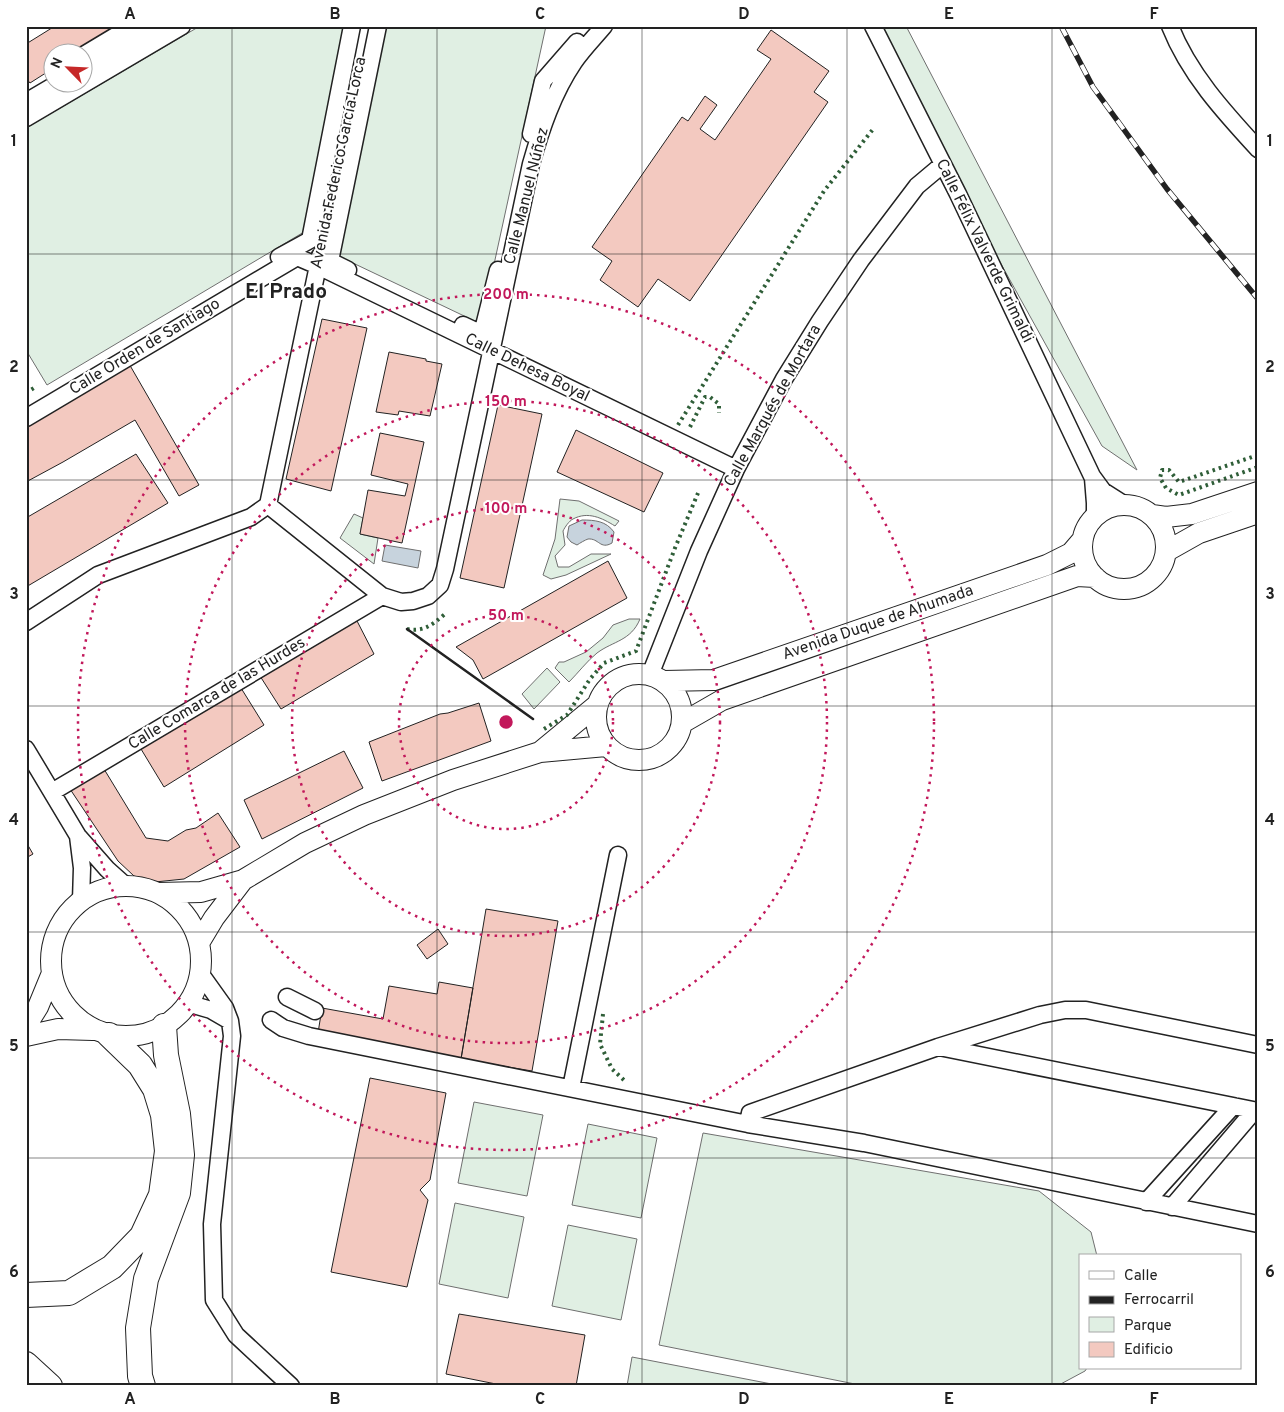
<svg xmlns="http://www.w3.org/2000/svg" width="1284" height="1412" font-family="Overpass,sans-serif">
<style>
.green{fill:#e0efe3;stroke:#6f6f6f}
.water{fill:#c7d3dd;stroke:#6f6f6f}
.building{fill:#f3c9c0;stroke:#222}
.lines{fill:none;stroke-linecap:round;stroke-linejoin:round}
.minor-casing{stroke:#222;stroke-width:19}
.major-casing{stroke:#222;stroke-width:22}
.highway-casing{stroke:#222;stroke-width:26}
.minor{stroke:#fff;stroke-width:16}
.major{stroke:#fff;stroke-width:20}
.highway{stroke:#fff;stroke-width:24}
.rail-casing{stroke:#222;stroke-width:5.5}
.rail{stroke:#fff;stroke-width:4;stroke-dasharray:11;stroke-linecap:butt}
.hedge{stroke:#2f5e38;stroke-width:4;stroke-dasharray:2.5 4;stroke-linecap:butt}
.wall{stroke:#222;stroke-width:2.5}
.grid{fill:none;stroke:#222;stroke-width:1;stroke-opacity:0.55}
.ring{fill:none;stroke:#c2185b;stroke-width:2.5;stroke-dasharray:2.5 5}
.labels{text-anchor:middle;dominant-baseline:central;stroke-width:4;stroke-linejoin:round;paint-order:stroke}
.street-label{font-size:16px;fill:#222;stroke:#fff}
.district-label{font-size:21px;font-weight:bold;fill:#222;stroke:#fff}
.centre{fill:#c2185b;stroke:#fff;stroke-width:2.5}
.ring-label{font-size:15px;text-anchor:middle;font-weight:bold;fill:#c2185b;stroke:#fff;stroke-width:4;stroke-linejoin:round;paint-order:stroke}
.neatline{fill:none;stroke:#222;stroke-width:2}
.grid-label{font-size:16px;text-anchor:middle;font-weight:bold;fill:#222}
</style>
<rect width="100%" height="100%" fill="#fff"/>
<path class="green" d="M200,26H346L309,229L47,385L26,350V128Z
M384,26H546L481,324L334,254Z
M869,26H906L1137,470L1102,446Z
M560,499L579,501L619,521L615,526C602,518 588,511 573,519C569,521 565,527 563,531L565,545L555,556L558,567H569L591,554H611L566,575L551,579L543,575L555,539Z
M354,514L363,518L360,534L378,538L374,564L340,538Z
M629,619H640C631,641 613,641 597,653C587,661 578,673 569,682L555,668L559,662H564L586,652L603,638L613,625Z
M547,668L560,682L534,709L522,694Z
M474,1102L543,1115L527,1196L458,1183Z
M588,1124L657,1138L641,1218L572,1205Z
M703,1133L1039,1191L1091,1232L1097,1256H1080V1368H1087L1085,1371L1057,1386H865L659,1345Z
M455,1203L524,1217L508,1298L439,1284Z
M568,1225L637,1239L621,1320L552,1306Z
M632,1357L782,1386H627Z"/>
<path class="water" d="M582,520C595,520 606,521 614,532L612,543C600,550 599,538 588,539C585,540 580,543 577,545L571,542L567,537L569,526Z
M385,545L421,551L418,568L382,561Z"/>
<path class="building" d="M55,26H120L79,52H52V69L30,83L26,78V44Z
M771,30L829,71L814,92L828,102L690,301L658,279L638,307L600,280L612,261L592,247L682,117L688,121L705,96L717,105L700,129L715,140L771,59L757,50Z
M322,319L367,328L331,491L286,479Z
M389,352L426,359V361L442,364L430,416L399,411L398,415L376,412Z
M128,362L199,485L179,496L135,420L63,462L26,482V422Z
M498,405L542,414L504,588L460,578Z
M576,430L663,473L644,512L557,472Z
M380,433L424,442L402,543L360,534L368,490L405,496L408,484L371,475Z
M136,454L168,503L26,587V518Z
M608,561L627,598L483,679L473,660L456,647Z
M356,619L374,654L281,709L260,676Z
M241,688L264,725L164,787L141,749Z
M479,703L491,741L382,781L369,742L440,714L448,713Z
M344,751L363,788L262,839L244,800Z
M104,769L146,838L168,841L186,830L196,828L218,813L240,847L184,879L155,882L134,876L118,861L70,789Z
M26,842L33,854L26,858Z
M486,909L558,921L532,1071L461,1059Z
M438,929L448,944L427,959L417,945Z
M439,982L473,988L461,1059L318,1033L322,1008L383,1019L389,986L437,994Z
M370,1078L446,1093L430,1180L420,1190L428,1200L407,1287L331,1272Z
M459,1314L585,1335L576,1386H506L446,1374Z"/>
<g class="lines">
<g class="minor-casing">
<path id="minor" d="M873,26L958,194L1092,476L1103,491L1125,505
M1170,26C1189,74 1224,112 1258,149
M82,56L132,26
M82,69L155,26
M26,102L60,82
M26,118L182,26
M531,134L543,81L577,42
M279,257L310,240L352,26
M348,270L330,261L378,26
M463,325L482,334L498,270
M26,418L297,257L318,266L736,469
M1093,478L1095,503V517
M268,505L382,596L401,602L413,601L428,596L440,585L445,569L531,164C541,129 553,93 574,62C583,49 594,38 604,26
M268,505L320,256
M26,622L98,575L251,517L268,505
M650,675L699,551L736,469L784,379L820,321L861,260L917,186L942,165
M26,749L78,836L107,869L126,886
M52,792L382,596
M78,836L82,868L81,901
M200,973L225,1008L230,1021L232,1036L212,1224L214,1300L236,1335L291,1386
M287,997L315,1011
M187,1003L211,1010L230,1021
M271,1020L283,1028L309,1036L748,1124L864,1143L1258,1224
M939,1047L1258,1111
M571,1088L618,855
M748,1124L750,1113L938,1047L1040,1015L1065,1010H1086L1258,1045
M1146,1202L1233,1106
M1172,1207L1254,1111"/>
</g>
<g class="major-casing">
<path id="major" d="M1082 547a42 42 0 1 1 84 0a42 42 0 1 1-84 0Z
M1152,515L1166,517L1192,514L1258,492
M1167,551L1199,533L1258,513
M596 717a43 43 0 1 1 86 0a43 43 0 1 1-86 0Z
M664,681L714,680L1047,565L1071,553L1083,539
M682,723L722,700L1077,576L1095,577
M540,752L597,705
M51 961a75 75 0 1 1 150 0a75 75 0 1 1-150 0Z
M158,893L201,892L243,880L305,843L364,815L453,780L540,752L606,746
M199,943L214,918L243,880
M26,1026L38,1007L52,973
M26,1036L58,1029L93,1030"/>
</g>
<g class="highway-casing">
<path id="highway" d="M26,1295L69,1293L112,1267L142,1236L161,1195L167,1151L163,1115L155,1089L140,1065L109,1035
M26,1364L50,1386
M143,1386L140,1376L138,1328L146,1279L178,1193L182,1155L178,1114L166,1055L164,1026"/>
</g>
<use href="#minor" class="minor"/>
<use href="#major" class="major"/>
<use href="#highway" class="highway"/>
<g class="rail-casing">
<path id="rail" d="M1061,26L1093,87L1167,189L1258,299"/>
</g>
<use href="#rail" class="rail"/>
<path class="hedge" d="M26,393L37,386
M678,425L824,191L874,128
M690,427L705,397H710L719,404V413
M1258,455L1179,482L1169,470H1162L1160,478L1166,488L1179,495L1258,467
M407,629C424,632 432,625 445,614
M544,729L567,715L590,679L604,663L636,651L675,548L698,493
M603,1014L600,1044L612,1069L625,1081"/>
<path class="wall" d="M407,629L533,719"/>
</g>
<path class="grid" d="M232,26V1386M437,26V1386M642,26V1386M847,26V1386M1052,26V1386M26,254H1258M26,480H1258M26,706H1258M26,932H1258M26,1158H1258"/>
<g class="ring">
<circle cx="506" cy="722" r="107"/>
<circle cx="506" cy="722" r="214"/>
<circle cx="506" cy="722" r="321"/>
<circle cx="506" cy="722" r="428"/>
</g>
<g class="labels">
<g class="street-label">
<text transform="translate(339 163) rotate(-78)">Avenida Federico García Lorca</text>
<text transform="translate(527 196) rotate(-76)">Calle Manuel Núñez</text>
<text transform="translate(984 251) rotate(64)">Calle Félix Valverde Grimaldi</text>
<text transform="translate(145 347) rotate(-31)">Calle Orden de Santiago</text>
<text transform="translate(527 368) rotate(26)">Calle Dehesa Boyal</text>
<text transform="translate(773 406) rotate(-61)">Calle Marqués de Mortara</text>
<text transform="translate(878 623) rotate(-19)">Avenida Duque de Ahumada</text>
<text transform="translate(217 694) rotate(-31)">Calle Comarca de las Hurdes</text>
</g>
<g class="district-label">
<text x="286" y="292">El Prado</text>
</g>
</g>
<circle cx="506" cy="722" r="8" class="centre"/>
<g class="ring-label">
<text x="506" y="299">200 m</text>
<text x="506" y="406">150 m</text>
<text x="506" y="513">100 m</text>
<text x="506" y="620">50 m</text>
</g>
<rect width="1284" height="1412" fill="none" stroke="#ffffff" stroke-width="55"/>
<rect x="1079" y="1254" width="162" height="115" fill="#ffffff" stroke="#a7a7a7"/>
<rect x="1089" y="1271" width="25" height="8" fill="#ffffff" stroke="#a7a7a7"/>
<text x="1124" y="1280" font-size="15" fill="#222222">Calle</text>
<rect x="1089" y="1296" width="25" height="8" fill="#222222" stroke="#a7a7a7"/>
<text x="1124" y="1304" font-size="15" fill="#222222">Ferrocarril</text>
<rect x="1089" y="1317" width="25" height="15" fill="#e0efe3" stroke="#a7a7a7"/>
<text x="1124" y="1330" font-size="15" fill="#222222">Parque</text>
<rect x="1089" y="1342" width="25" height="15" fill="#f3c9c0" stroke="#a7a7a7"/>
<text x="1124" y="1354" font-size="15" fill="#222222">Edificio</text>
<g transform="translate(68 68) rotate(294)"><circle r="24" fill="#ffffff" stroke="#a7a7a7"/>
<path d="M0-4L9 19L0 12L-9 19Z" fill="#c62828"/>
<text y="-8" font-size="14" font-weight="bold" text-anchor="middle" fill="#222222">N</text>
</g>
<rect x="28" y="28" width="1228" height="1356" class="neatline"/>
<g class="grid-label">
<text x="130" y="19">A</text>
<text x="335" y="19">B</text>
<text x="540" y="19">C</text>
<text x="744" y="19">D</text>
<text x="949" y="19">E</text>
<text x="1154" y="19">F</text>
<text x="14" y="146">1</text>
<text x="1270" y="146">1</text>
<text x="14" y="372">2</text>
<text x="1270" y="372">2</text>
<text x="14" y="599">3</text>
<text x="1270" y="599">3</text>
<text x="14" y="825">4</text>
<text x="1270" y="825">4</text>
<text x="14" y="1051">5</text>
<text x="1270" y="1051">5</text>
<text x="14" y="1277">6</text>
<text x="1270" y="1277">6</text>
<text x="130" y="1404">A</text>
<text x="335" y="1404">B</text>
<text x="540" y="1404">C</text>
<text x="744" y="1404">D</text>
<text x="949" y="1404">E</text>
<text x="1154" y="1404">F</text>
</g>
</svg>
